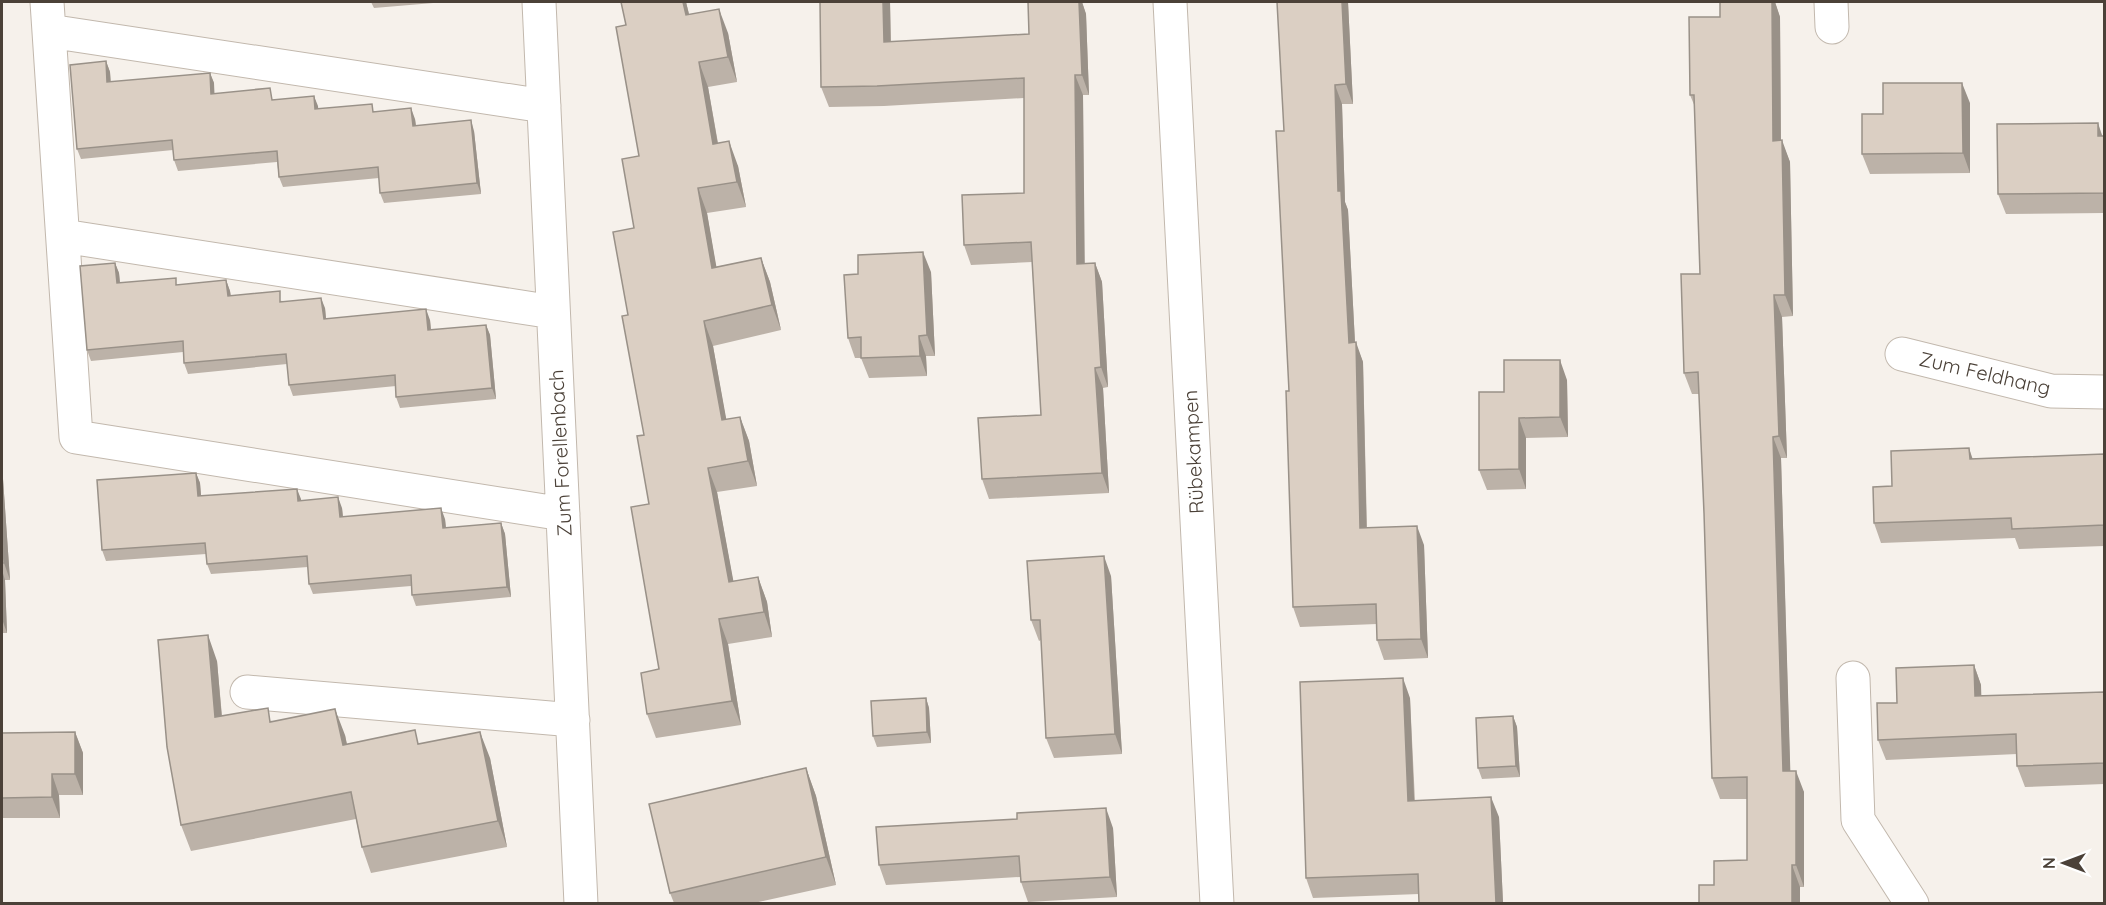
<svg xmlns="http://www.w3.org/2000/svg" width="2106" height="905" font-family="Quicksand,sans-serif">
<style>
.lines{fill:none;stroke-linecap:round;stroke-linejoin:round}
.minor-casing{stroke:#c2b8ad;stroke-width:35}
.minor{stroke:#fff;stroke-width:33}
.wall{fill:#bcb2a8}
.shaded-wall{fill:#999188}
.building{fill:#dbcfc3;stroke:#999188;stroke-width:1.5}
.labels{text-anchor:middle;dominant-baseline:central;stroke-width:4.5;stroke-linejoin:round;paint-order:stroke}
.street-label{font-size:20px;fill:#4b4138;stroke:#fff}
</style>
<rect width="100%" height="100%" fill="#f6f1eb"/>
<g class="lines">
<g class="minor-casing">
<path id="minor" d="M47,2L76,437L563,514
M539,2L581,904
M1170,2L1217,904
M1831,2L1832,27
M49,31L544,106
M63,236L553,312
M1902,354L2051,391L2104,392
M1853,678L1858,820L1912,904
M247,692L573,720"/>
</g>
<use href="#minor" class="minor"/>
</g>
<path class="wall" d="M371,2H445L374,8Z
M621,2H686L689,14L728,33L737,82L708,87L718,143L738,166L746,207L707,213L716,267L761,258L770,282L781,330L713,346L726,420L740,417L749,441L757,486L717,492L733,581L758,577L767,602L772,637L728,644L741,725L656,738L647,714L659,669L649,504L644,435L628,315L639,156L626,25Z
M890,2L891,42L1029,34L1028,2H1082L1086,14L1089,95H1083L1084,263H1095L1102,282L1108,387L1103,388L1109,493L989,499L982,479L1041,415L1032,262L971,265L964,245L1024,193V98L884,106L829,107L821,87Z
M1348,2L1353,104H1342L1345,202L1348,210L1355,342L1363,362L1367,528L1424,545L1428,658L1384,660L1377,640V624L1300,627L1293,607L1284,131Z
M1720,2H1775L1780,17L1781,140L1790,162L1793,316L1782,317L1787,458H1781L1790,771L1804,792V887H1800V903L1714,885L1747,860V799H1720L1712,778L1704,513L1699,394H1692L1684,373L1700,274L1695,107L1690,95L1720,17Z
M106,61L110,72L111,82L210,73L214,83V94L274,100L314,96L318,109L375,111L415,119L416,125L474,131L481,194L384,203L380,193L379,178L283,187L279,177L277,162L178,171L174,160L173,150L81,159L77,149Z
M1970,103V173L1870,174L1862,154L1883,114Z
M2103,136H2104V213L2006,214L1998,194Z
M115,263L119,273L120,283L178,285L226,280L230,291L231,296L283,301L325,308L326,319L430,320L431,330L486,325L490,335L496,399L400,408L396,397V386L293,396L289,385L287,364L188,374L184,363L183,352L91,361L87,350Z
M931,272L935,356H926L927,376L869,378L861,358H855L848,338Z
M1567,380L1568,437L1526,438V489L1487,490L1479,470L1504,392Z
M2104,454V546L2019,549L2015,538L1881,543L1874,523L1892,486L1973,459Z
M196,473L200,483L201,496L301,500L342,508L343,517L445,519L446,528L501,523L505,534L511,597L416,606L412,595L411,586L313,594L309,584L308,567L211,574L207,564L206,554L106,561L102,550Z
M2,475L3,479L10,580H5L7,633H2Z
M1111,576L1122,754L1054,758L1046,738L1041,640L1039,641L1031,620Z
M217,661L222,716L273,721L345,735L347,744H420L490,758L507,847L371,873L362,847L356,819L191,851L181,825Z
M1974,665L1981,685V696L2104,692V784L2025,787L2017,766V754L1886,760L1878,740L1897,703Z
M926,698L929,708L931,743L877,747L873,736Z
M1410,698L1415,801L1499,817L1503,903H1419V894L1313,898L1306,878Z
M1513,716L1517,727L1520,777L1482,779L1478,768Z
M75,732L83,753V795H59L60,818H2V733Z
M806,768L816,796L836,885L754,903H674L670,893Z
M1113,828L1117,897L1028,902L1021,882L1020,877L886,885L879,865Z"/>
<path class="shaded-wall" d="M683,2H686L695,39L686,15Z
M883,2H890L891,62L884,42Z
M1077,2H1082L1086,14L1089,95L1082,75Z
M1342,2H1348L1353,104L1346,84Z
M1772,2H1775L1780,17L1781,162L1773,141Z
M719,9L728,33L737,82L728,57Z
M106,61L110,72L111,93L107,82Z
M699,62L708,87L722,168L713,144Z
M210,73L214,83L215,105L211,94Z
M1075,75L1083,95L1085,283L1077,264Z
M1962,83L1970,103V173L1963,153Z
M1335,85L1342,104L1345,202L1348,210L1356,362L1349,343L1338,191Z
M314,96L318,106L319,119L315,109Z
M411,108L415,119L417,136L413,126Z
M471,120L474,131L481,194L477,183Z
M2098,123L2104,141L2098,136Z
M1782,140L1790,162L1793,316L1785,295Z
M729,141L738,166L746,207L737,182Z
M698,188L707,213L721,293L712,268Z
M923,252L931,272L935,356L927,335Z
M761,258L770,282L781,330L772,305Z
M115,263L119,273L121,294L117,283Z
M1095,263L1102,282L1108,387L1101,367Z
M226,280L230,291L232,307L228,296Z
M1774,295L1782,317L1787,458L1779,436Z
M321,298L325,308L327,329L324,319Z
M426,309L430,320L432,341L428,330Z
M704,321L713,346L731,445L722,420Z
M486,325L490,335L496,399L492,388Z
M919,336L926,356L927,376L920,356Z
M1356,342L1363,362L1367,548L1360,528Z
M1560,360L1567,380L1568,437L1560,417Z
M1095,368L1103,388L1109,493L1102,473Z
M740,417L749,441L757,486L748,461Z
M1519,418L1526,438V489L1519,469Z
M1773,437L1781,458L1791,793L1783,771Z
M1969,448L1976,469L1970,459Z
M708,468L717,492L738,606L729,582Z
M196,473L200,483L202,507L198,496Z
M2,475L3,479L10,580L4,563L2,525Z
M297,489L301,499L302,511L298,501Z
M338,497L342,508L344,528L340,517Z
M441,508L445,519L447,539L443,528Z
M501,523L505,534L511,597L507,587Z
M1417,526L1424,545L1428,658L1421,639Z
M1104,556L1111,576L1122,754L1115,734Z
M2,570L5,580L7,633L2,619Z
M758,577L767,602L772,637L764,612Z
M719,619L728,644L741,725L732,701Z
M208,635L217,661L224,743L215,717Z
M1974,665L1981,685L1982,717L1975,696Z
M1403,678L1410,698L1415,821L1408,801Z
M926,698L929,708L931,743L927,732Z
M335,709L345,735L352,771L343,745Z
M1513,716L1517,727L1520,777L1516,766Z
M75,732L83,753V795L75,774Z
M480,732L490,758L507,847L498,821Z
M806,768L816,796L836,885L826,857Z
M1796,771L1804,792V887L1796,865Z
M52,774L59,795L60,818L52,797Z
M1491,797L1499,817L1503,903H1496Z
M1106,808L1113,828L1117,897L1110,877Z
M1792,865L1800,887V903H1792Z"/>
<path class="building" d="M621,2H683L686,15L719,9L728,57L699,62L713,144L729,141L737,182L698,188L712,268L761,258L772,305L704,321L722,420L740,417L748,461L708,468L729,582L758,577L764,612L719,619L732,701L647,714L641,673L659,669L631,507L649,504L637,436L644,435L622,316L628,315L613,232L634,228L622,159L639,156L616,27L626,25Z
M820,2H883L884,42L1029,34L1028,2H1079L1082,75H1075L1077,264L1095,263L1101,367L1095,368L1102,473L982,479L978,418L1041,415L1031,242L964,245L962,195L1024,193V78L877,86L821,87Z
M1277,2H1342L1346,84L1335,85L1338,191H1341L1349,343L1356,342L1360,528L1417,526L1421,639L1377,640L1376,604L1293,607L1286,391H1289L1276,131H1284Z
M1720,2H1772L1773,141L1782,140L1785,295H1774L1779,436L1773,437L1783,771H1796V865H1792V903H1699V885H1714V861L1747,860V777L1712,778L1704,513L1698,372L1684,373L1681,274H1700L1694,95H1690L1689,17H1720Z
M106,61L107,82L210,73L211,94L270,88L272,100L314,96L315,109L372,104L373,112L411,108L413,126L471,120L477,183L380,193L378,167L279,177L277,151L174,160L172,140L77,149L70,65Z
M1883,83H1962L1963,153L1862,154V114H1883Z
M2098,123V136H2104V193L1998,194L1997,124Z
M923,252L927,335L919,336L920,356L861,358V337L848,338L844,275L858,274V255Z
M115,263L117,283L176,278V285L226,280L228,296L280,291V302L321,298L324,319L426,309L428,330L486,325L492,388L396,397L395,375L289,385L286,354L184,363L183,341L87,350L80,266Z
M1504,360H1560V417L1519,418V469L1479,470V392H1504Z
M1969,448L1970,459L2104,454V525L2012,529L2011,518L1874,523L1873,487L1892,486L1891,451Z
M196,473L198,496L297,489L298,501L338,497L340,517L441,508L443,528L501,523L507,587L412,595L411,575L309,584L307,556L207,564L205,543L102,550L97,480Z
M2,525L4,563H2Z
M1104,556L1115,734L1046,738L1040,620H1031L1027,561Z
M208,635L215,717L268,708L270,722L335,709L343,745L415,730L418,744L480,732L498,821L362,847L351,792L181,825L167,747L158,640Z
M1974,665L1975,696L2104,692V763L2017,766L2016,734L1878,740L1877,703H1897L1896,668Z
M1403,678L1408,801L1491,797L1496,903H1419L1418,874L1306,878L1300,682Z
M926,698L927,732L873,736L871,701Z
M1513,716L1516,766L1478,768L1476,718Z
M75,732V774H52V797L2,798V733Z
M806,768L826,857L670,893L649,804Z
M1106,808L1110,877L1021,882L1019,856L879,865L876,827L1017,819V813Z"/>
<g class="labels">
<g class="street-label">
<text transform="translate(1985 373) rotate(13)">Zum Feldhang</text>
<text transform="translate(1193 452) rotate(-93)">Rübekampen</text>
<text transform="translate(560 453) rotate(-93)">Zum Forellenbach</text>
</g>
</g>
<rect width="2106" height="905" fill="none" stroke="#4b4138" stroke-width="6"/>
<g transform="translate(2064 863) rotate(270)" stroke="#ffffff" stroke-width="4.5" paint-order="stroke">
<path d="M0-4.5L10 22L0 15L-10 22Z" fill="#4b4138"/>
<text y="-9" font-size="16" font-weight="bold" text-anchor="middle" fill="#4b4138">N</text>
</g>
</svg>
